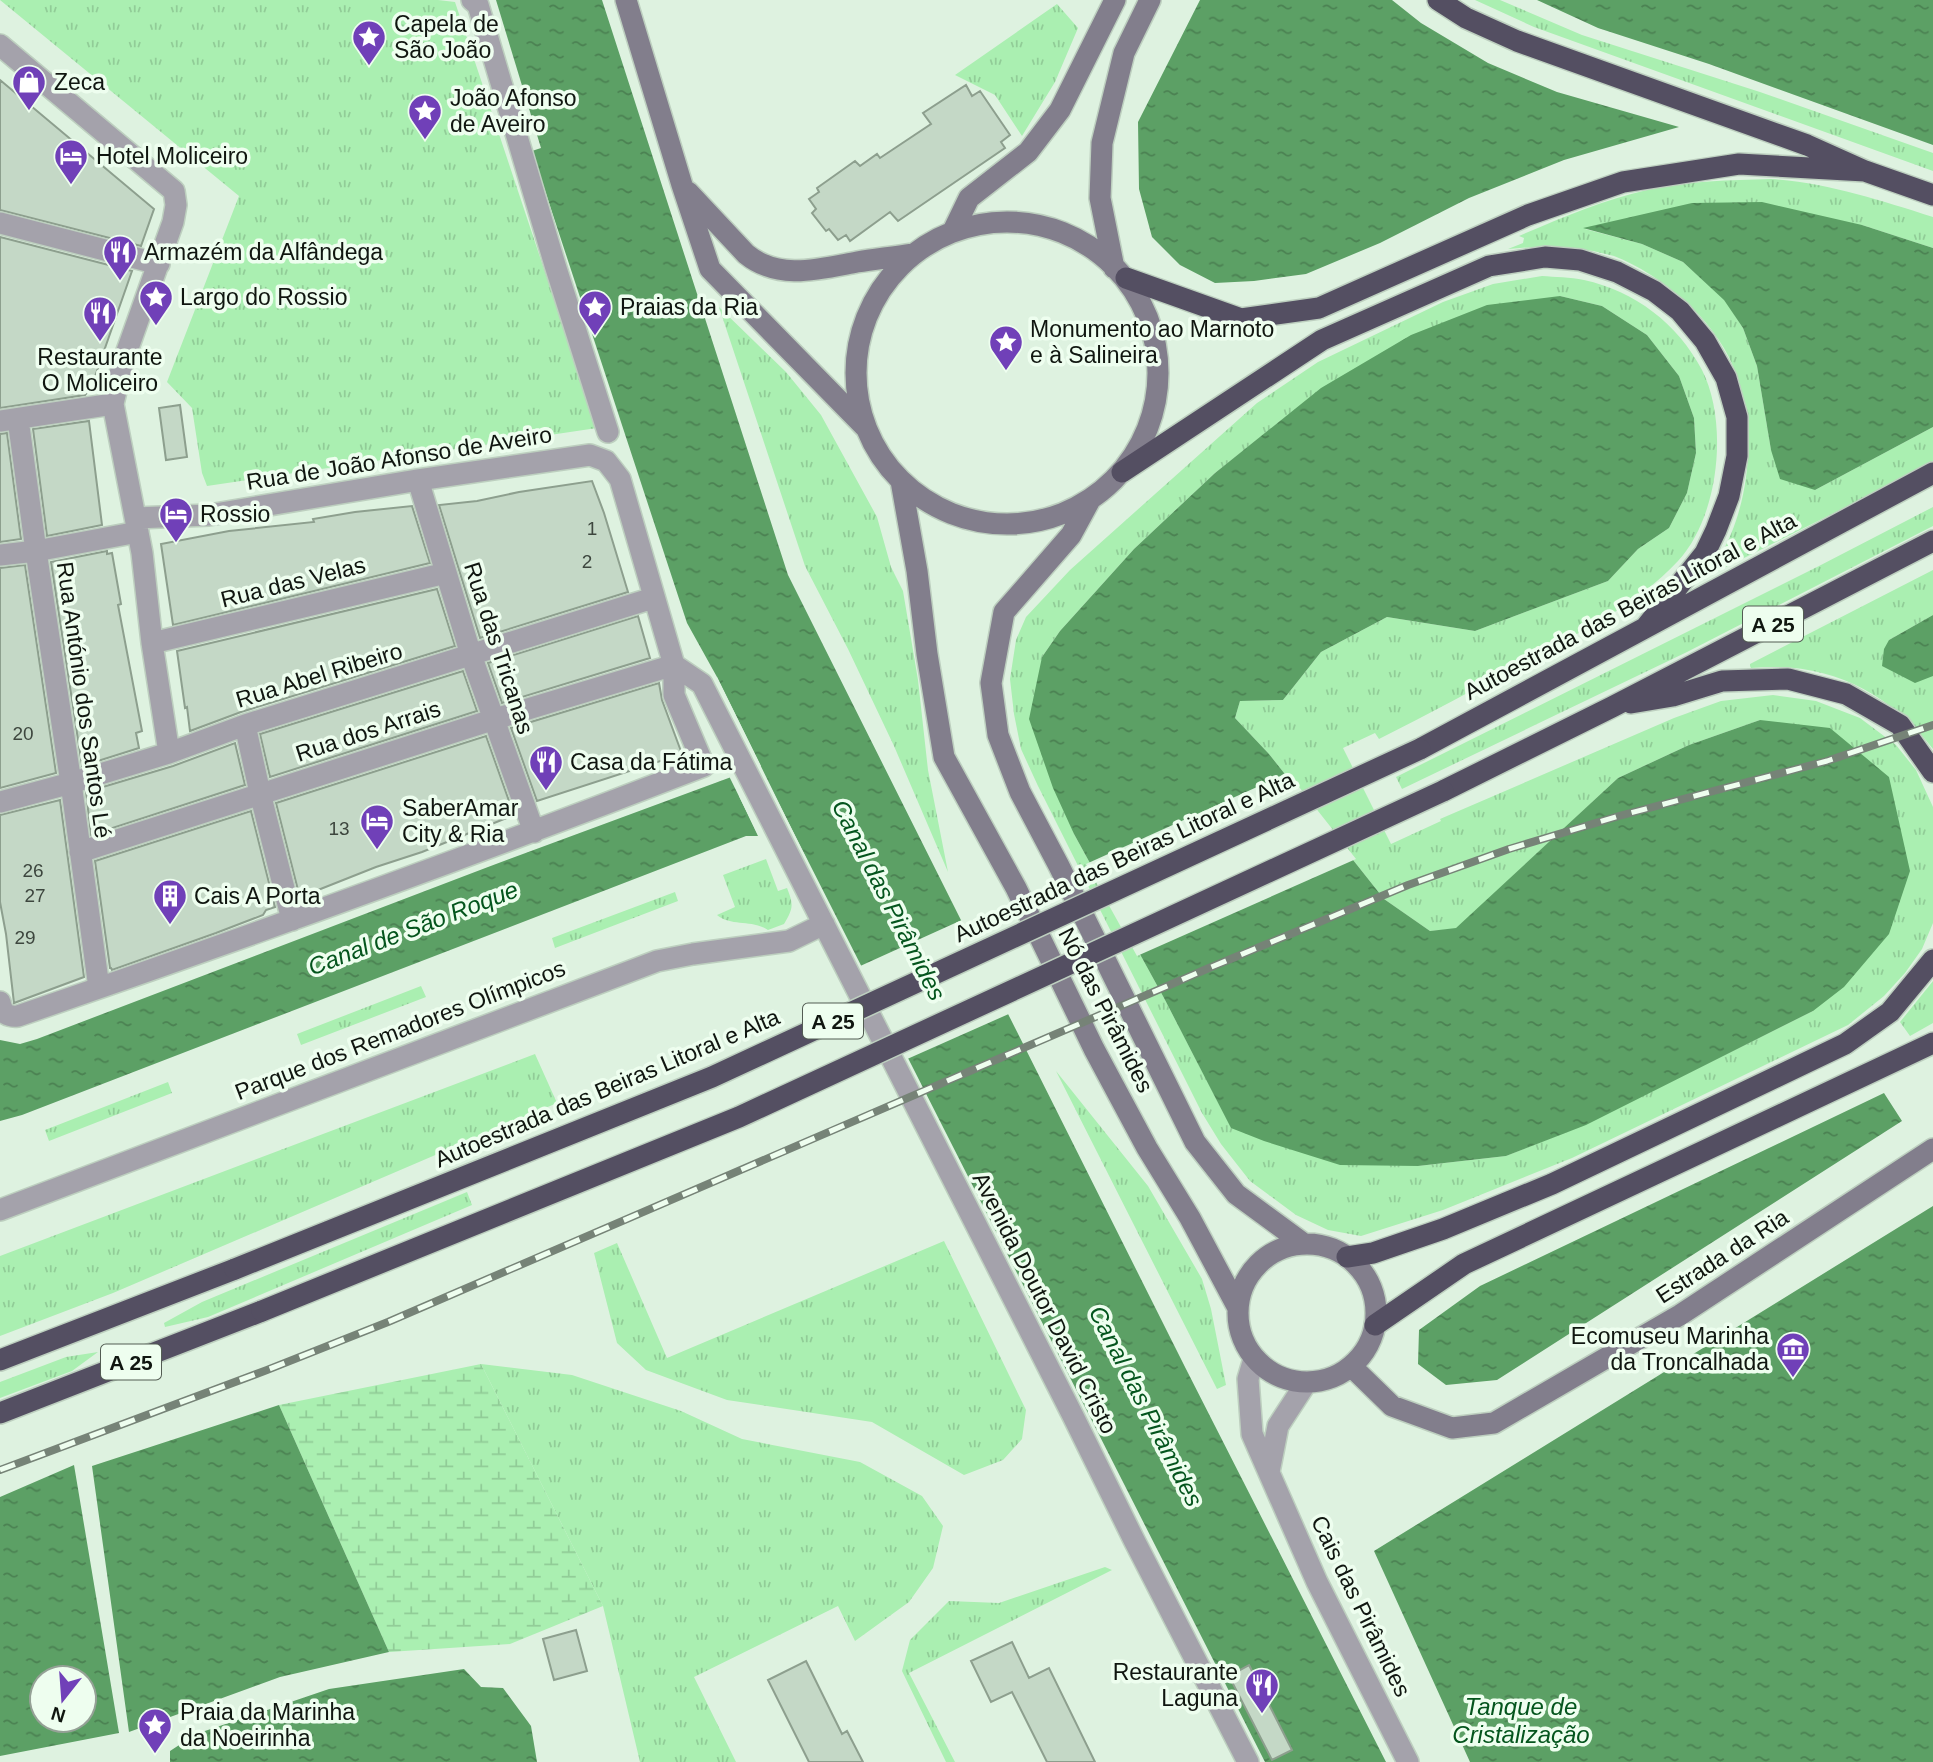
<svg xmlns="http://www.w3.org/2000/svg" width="1933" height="1762" font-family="Arial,sans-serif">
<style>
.grass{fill:url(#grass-tufts);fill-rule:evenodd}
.wetland{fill:url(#wetland-marsh)}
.water{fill:url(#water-ripples);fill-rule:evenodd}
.pier{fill:#def2e0}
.building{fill:#c4d8c6;stroke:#8d9f8e;stroke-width:2}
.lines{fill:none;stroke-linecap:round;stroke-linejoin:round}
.street-casing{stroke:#bdcfbf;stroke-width:24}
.secondary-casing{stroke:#bdcfbf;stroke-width:24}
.highway-casing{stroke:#bdcfbf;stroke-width:24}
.street{stroke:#a4a2ab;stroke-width:21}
.secondary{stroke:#827e8c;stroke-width:21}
.highway{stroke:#544f62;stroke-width:21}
.rail-casing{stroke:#768377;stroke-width:8}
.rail{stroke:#eefeef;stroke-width:5;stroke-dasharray:16;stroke-linecap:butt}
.highway-bridge-casing{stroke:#bdcfbf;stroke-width:24;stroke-linecap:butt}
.highway-bridge{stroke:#544f62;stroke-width:21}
.labels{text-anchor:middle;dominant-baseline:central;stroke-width:7;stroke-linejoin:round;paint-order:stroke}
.number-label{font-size:19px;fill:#3d463e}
.shield{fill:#eefeef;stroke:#535c53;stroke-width:2}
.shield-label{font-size:21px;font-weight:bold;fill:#101610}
.poi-label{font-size:23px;fill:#101610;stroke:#eefeef;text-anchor:start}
.street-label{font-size:23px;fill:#101610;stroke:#eefeef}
.water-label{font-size:24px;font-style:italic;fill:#04551d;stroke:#eefeef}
</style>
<defs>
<pattern id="grass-tufts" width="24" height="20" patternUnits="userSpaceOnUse" patternTransform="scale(1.75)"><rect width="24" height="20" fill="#aaefb1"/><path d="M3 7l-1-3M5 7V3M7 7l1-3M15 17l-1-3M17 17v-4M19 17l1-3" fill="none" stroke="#91cc97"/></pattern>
<pattern id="wetland-marsh" width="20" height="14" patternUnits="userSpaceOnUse" patternTransform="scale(1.75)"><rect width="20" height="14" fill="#aaefb1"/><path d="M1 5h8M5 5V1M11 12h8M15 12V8" fill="none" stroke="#91cc97"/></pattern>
<pattern id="water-ripples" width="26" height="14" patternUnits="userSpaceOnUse" patternTransform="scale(1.75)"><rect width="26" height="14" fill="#5ca065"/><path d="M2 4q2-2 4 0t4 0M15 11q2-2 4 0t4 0" fill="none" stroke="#4b8152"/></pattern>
</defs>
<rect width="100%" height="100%" fill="#def2e0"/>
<path class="grass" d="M0,0H438L455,2L597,428L207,486L202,473L192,408L167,382L239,196Z
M1475,0H1500L1582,35L1760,92L1933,153V171L1534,27Z
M1057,4L1078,28L1055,82L1022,136L995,95L955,75Z
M1771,179C1828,183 1879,200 1933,217V248L1862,225L1585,229L1642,244L1683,262L1725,300L1743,328L1757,366L1771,450L1815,490L1933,427V462L1890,485L1712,574L1711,572C1718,559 1726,547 1731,534C1752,483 1755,418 1733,366C1713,318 1662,275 1614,256C1607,254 1600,253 1593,251C1564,246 1537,246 1508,249L1523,243L1524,238L1519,236C1561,218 1603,200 1647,190C1688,181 1730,180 1771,179Z
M1542,276C1555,277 1570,277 1584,280C1635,291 1678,324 1702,370C1729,423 1719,517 1678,561C1637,605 1582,631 1529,660C1479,687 1429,714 1379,739L1375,733L1343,748L1391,844L1441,821L1440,819L1674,718L1721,701L1773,695L1816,701L1860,718L1896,745L1916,770L1933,807V923L1922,949L1905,973L1884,996L1848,1025L1572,1158L1443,1210L1361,1236L1328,1230L1296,1215L1250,1181L1221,1144L1202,1113L1038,786L1021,749L1014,714L1010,679L1016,640L1026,617L1070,570L1257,403L1318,362L1443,302L1493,284ZM1560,296L1602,306L1647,335L1679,376L1694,418L1696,453L1687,493L1669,528L1638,549L1608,581L1475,631L1387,617L1321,652L1283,700L1240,701L1235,718L1269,754L1384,899L1430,931L1456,929L1618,778L1689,745L1760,720L1813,1011L1586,1124L1506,1156L1418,1166L1231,1127L1164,998L1074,834L1042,657L1060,631L1134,549L1215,473L1322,388Z
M719,307L786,372L821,415L877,517L891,567L903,591L918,680L928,770L948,872L894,746L848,649L805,566Z
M1933,507V526L1687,652L1402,789L1396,777L1819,566Z
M1933,570V615L1889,640L1933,676V749C1887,690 1826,661 1751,668L1750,666V664Z
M766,859L778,891L787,888C794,905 793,909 784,924L768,930C751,919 732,927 717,915L735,907L723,875Z
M675,892L678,901L555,948L552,938Z
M1933,981V1023L1910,1036L1900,1022Z
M421,986L426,997L301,1045L297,1034Z
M535,1054L557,1103L113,1293L0,1336V1256Z
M1056,1071L1148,1186L1202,1279L1211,1309L1226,1385L1217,1389Z
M168,1082L172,1093L49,1141L45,1130Z
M467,1192L472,1205L208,1317L165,1327L164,1323L202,1302Z
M944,1241L1026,1410L1022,1439L1003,1460L964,1475L872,1422L727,1400L646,1370L617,1343L594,1253L617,1243L667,1358Z
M98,1352L72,1371L0,1398V1382L66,1357Z
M481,1364L572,1375L681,1411L742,1439L860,1462L922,1496L943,1526L933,1568L909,1602L855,1641L838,1606L694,1677L736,1762H640L603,1606Z
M1105,1567L1112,1570L909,1673L955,1762H946L902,1671L910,1640L949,1601L999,1603Z"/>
<path class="wetland" d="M481,1364L603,1606L510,1644L389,1652L279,1405Z"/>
<path class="water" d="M486,0H602L788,575L1186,1369L1386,1762H1265L769,784L739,796L758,836H746L22,1115L0,1121V1040L20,1044L37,1039L488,867L761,766L717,677L687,623L532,151Z
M1200,0H1392L1421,23L1488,63L1557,92L1679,127L1564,160L1469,198L1380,243L1306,274L1254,281L1215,283L1180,265L1152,237L1139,189L1138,122Z
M1537,0H1933V145L1709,64L1598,28Z
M1762,202L1862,225L1933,248V427L1815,490L1780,479L1771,450L1757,366L1743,328L1724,300L1683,262L1642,244L1583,228L1692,203Z
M1560,296L1602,306L1647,335L1679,376L1694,418L1696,453L1687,493L1669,528L1638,549L1608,581L1475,631L1387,617L1321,652L1283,700L1240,701L1235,718L1269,754L1384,899L1430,931L1456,928L1618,778L1689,745L1760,720L1830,728L1889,777L1910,871L1889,934L1844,987L1813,1011L1795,1020L1586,1125L1506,1156L1418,1166L1340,1165L1264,1141L1231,1128L1164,998L1074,834L1053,788L1029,719L1042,657L1060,631L1134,549L1215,473L1321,388L1411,335L1487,305Z
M1933,615V676L1915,683L1882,666L1884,649L1889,640Z
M1884,1093L1902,1121L1497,1380L1446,1385L1418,1364L1419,1330L1480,1286Z
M1933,1206V1762H1470L1374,1551Z
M279,1405L389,1652L280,1677L129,1732L92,1466Z
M74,1465L119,1733L0,1756V1497ZM42,1678H84V1720H42Z
M464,1669L481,1687L503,1688L531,1726L537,1762H170V1751L196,1734L329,1689Z"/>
<path class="pier" d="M486,0H496L541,148L532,151Z
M717,677L808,862L805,863L768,788L743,798L761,835L760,839L728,774L756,764L714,678Z
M1288,773L1356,859L1137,956L1086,864Z
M964,919L1011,1013L905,1060L858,967Z"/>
<path class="building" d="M0,80L154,209L141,246L0,210Z
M966,85L972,96L980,91L1010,135L1001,142L1005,148L898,221L890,212L850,241L846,235L838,240L829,229L826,231L812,213L816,209L809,199L819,192L817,188L855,161L860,166L877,154L880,158L931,124L923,113Z
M0,237L132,271L91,388L85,395L0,408Z
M180,405L187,457L166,460L159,408Z
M89,421L102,525L47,536L33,429Z
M7,433L21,539L0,542V434Z
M592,481L604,513L628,592L480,638L439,505L477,501L519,492Z
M412,506L430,563L173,625L161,544L229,531L314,522L313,519L355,512Z
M107,551V554L112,553L121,604L118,605L142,731L136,733L139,748L82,766L51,562Z
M25,565L56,773L0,788V568Z
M437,589L455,646L241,712L190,731L187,707L185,708L177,651Z
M638,616L650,658L502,703L488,663Z
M463,671L477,711L270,777L260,734Z
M659,683L662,700L682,754L537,801L511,728Z
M486,736L514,815L422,852L376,867L318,890V892L300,898L276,803Z
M235,743L245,785L91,835L86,792L173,766Z
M60,800L84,977L14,1003L6,934L0,902V815Z
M251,811L275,907L266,910L263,915L216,933L112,970L111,968H110L95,861Z
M576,1630L587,1671L554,1680L543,1639Z
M1012,1642L1029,1678L1049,1668L1095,1762H1047L1012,1692L991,1702L971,1661Z
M806,1661L842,1734L847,1731L863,1762H809L768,1680Z
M1249,1665L1292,1750L1272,1760L1229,1676Z"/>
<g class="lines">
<g class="street-casing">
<path id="street" d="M472,0L478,5L555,265L608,432
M0,45L174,191L176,205L173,222L122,365L113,404L142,553L152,643L169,753
M0,223L159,264
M18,419L36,551L71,783L99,988
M0,421L113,404
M418,480L471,655L534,832
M0,555L36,551L138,532
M152,643L446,573
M674,665L702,684L1073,1416L1134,1540L1248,1762
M245,725L260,793L292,920
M0,802L71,783L169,753L245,725L653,598
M80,852L495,719L674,665
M0,1002C2,1013 7,1017 18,1016C248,937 477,854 704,766L674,695V665L620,479L606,461L590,455L418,480L209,515L136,518
M0,1210L657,961L693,954L789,941L824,924
M1254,1359L1248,1379L1252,1434L1317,1582L1408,1762
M1269,1472L1278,1426L1306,1383"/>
</g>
<g class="secondary-casing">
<path id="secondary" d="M626,0L682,185L710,269L865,427
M688,192L746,254C779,281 820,269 857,262C875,259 894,257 912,254
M856 373a151 151 0 1 1 302 0a151 151 0 1 1-302 0Z
M953,231L969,198L1028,152L1060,110L1115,0
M1114,268L1100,198L1102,143L1124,53L1150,0
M901,481L917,571L927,654L944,757L1016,888L1094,1049L1147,1148L1190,1218L1238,1308
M1090,500L1071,535L1004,612L991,683L998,735L1020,792L1059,866L1195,1142L1236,1194L1304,1244
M1238 1313a69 69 0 1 1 138 0a69 69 0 1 1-138 0Z
M1351,1366L1392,1406L1452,1428L1494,1423L1680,1315L1933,1149"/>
</g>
<g class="highway-casing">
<path id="highway" d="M1438,0L1466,18L1517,41L1807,145L1865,171L1933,195
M1126,278L1241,319L1319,308L1528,215L1623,182L1739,164L1865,171
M1122,472L1322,340L1489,266L1545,257L1580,260L1617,272L1654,291L1680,311L1705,341L1726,378L1737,417V456L1729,496L1716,530L1705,553L1645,628
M1631,703L1673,696L1722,681L1788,679L1846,694L1900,725L1933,772
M1420,749L1933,473
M1443,791L1612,707L1933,541
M1347,1257L1373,1253L1443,1229L1552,1184L1845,1044L1890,1012L1933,960
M1375,1325L1464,1264L1933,1043
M0,1360L235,1269
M0,1413L262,1311"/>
</g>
<use href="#street" class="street"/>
<use href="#secondary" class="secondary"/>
<use href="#highway" class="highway"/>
<g class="rail-casing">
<path id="rail" d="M0,1470L267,1370L388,1322L1209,968L1408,885L1509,849L1619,816L1827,761L1933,725"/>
</g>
<use href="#rail" class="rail"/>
<g class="highway-bridge-casing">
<path id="highway-bridge" d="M235,1269L712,1077L1420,749
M262,1311L739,1117L1443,791"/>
</g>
<use href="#highway-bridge" class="highway-bridge"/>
</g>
<defs>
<g id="sight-pin" transform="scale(1.75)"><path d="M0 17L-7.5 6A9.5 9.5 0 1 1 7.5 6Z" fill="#7040b8" stroke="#eefeef"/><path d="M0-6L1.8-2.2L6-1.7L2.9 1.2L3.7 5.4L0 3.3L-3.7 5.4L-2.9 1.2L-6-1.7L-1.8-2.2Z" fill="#fff"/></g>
<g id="shop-pin" transform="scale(1.75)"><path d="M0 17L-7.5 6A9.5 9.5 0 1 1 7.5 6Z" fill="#7040b8" stroke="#eefeef"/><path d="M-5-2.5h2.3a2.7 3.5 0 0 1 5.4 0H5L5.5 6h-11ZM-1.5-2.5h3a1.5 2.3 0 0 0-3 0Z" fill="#fff"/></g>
<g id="hotel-pin" transform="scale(1.75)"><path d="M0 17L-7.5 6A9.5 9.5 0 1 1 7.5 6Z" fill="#7040b8" stroke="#eefeef"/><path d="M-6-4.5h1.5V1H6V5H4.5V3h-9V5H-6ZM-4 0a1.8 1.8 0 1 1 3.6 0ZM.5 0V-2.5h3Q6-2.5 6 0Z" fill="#fff"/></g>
<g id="restaurant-pin" transform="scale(1.75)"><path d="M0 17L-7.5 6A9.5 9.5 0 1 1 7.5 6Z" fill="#7040b8" stroke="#eefeef"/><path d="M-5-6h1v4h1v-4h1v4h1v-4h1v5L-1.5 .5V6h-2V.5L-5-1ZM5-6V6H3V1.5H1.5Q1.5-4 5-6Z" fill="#fff"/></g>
<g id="building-pin" transform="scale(1.75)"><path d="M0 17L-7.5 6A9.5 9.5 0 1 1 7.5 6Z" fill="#7040b8" stroke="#eefeef"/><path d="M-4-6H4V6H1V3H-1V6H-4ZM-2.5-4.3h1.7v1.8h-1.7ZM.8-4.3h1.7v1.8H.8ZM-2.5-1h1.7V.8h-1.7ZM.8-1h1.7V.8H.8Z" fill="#fff"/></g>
<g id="museum-pin" transform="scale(1.75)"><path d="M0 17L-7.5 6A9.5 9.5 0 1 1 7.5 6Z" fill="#7040b8" stroke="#eefeef"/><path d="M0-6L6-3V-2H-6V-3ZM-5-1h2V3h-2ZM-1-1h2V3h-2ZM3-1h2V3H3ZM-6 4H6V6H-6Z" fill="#fff"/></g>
</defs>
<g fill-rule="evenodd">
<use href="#sight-pin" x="369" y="37"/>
<use href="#shop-pin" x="29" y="82"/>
<use href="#sight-pin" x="425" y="111"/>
<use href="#hotel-pin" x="71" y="156"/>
<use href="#restaurant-pin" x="120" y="252"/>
<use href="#sight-pin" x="156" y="297"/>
<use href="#sight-pin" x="595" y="307"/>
<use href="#restaurant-pin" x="100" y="313"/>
<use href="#sight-pin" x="1006" y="342"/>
<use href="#hotel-pin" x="176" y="514"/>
<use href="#restaurant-pin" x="546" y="762"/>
<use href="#hotel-pin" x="377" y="821"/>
<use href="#building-pin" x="170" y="896"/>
<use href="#museum-pin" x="1793" y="1349"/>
<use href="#restaurant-pin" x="1262" y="1685"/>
<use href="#sight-pin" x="155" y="1725"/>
</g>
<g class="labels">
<g class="number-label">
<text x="592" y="528">1</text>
<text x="587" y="561">2</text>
<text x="23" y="733">20</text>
<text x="339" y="828">13</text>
<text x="33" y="870">26</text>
<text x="35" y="895">27</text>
<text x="25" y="937">29</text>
</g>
<g class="shield">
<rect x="1743" y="606.5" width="60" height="35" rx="5"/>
<rect x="803" y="1003.5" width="60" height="35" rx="5"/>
<rect x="101" y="1344.5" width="60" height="35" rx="5"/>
</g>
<g class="shield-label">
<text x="1773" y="624">A 25</text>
<text x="833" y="1021">A 25</text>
<text x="131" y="1362">A 25</text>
</g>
<g class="poi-label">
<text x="394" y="24">Capela de<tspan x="394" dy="26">São João</tspan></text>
<text x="54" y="82">Zeca</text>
<text x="450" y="98">João Afonso<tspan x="450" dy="26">de Aveiro</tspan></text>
<text x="96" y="156">Hotel Moliceiro</text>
<text x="144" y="252">Armazém da Alfândega</text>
<text x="180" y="297">Largo do Rossio</text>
<text x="620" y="307">Praias da Ria</text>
<text x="1030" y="329">Monumento ao Marnoto<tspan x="1030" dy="26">e à Salineira</tspan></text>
<text x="100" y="357" text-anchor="middle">Restaurante<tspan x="100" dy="26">O Moliceiro</tspan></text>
<text x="200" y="514">Rossio</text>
<text x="570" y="762">Casa da Fátima</text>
<text x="402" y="808">SaberAmar<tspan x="402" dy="26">City &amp; Ria</tspan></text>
<text x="194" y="896">Cais A Porta</text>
<text x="1769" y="1336" text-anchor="end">Ecomuseu Marinha<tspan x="1769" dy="26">da Troncalhada</tspan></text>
<text x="1238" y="1672" text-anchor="end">Restaurante<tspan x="1238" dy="26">Laguna</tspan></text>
<text x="180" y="1712">Praia da Marinha<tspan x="180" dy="26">da Noeirinha</tspan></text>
</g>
<g class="street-label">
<text transform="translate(399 458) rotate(-9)">Rua de João Afonso de Aveiro</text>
<text transform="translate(293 582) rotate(-14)">Rua das Velas</text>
<text transform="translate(1630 606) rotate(-28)">Autoestrada das Beiras Litoral e Alta</text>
<text transform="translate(499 648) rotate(72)">Rua das Tricanas</text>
<text transform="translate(319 675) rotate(-17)">Rua Abel Ribeiro</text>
<text transform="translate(84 700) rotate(82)">Rua António dos Santos Lé</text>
<text transform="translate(368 731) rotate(-18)">Rua dos Arrais</text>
<text transform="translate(1124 857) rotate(-25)">Autoestrada das Beiras Litoral e Alta</text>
<text transform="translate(1106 1010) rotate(63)">Nó das Pirâmides</text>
<text transform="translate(400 1030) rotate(-21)">Parque dos Remadores Olímpicos</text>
<text transform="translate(607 1088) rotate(-23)">Autoestrada das Beiras Litoral e Alta</text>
<text transform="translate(1722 1256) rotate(-33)">Estrada da Ria</text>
<text transform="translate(1045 1303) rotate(63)">Avenida Doutor David Cristo</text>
<text transform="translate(1361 1606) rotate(64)">Cais das Pirâmides</text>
</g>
<g class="water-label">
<text transform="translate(889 900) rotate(63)">Canal das Pirâmides</text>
<text transform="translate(413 928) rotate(-21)">Canal de São Roque</text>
<text transform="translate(1146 1406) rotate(63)">Canal das Pirâmides</text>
<text x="1521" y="1706">Tanque de<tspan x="1521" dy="28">Cristalização</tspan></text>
</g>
</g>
<g transform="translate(63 1699) rotate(197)"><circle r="33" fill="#eefeef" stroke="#95a196" stroke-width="2"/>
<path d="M0-5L12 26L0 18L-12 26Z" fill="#7040b8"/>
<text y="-10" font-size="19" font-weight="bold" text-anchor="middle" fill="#101610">N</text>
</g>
</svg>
